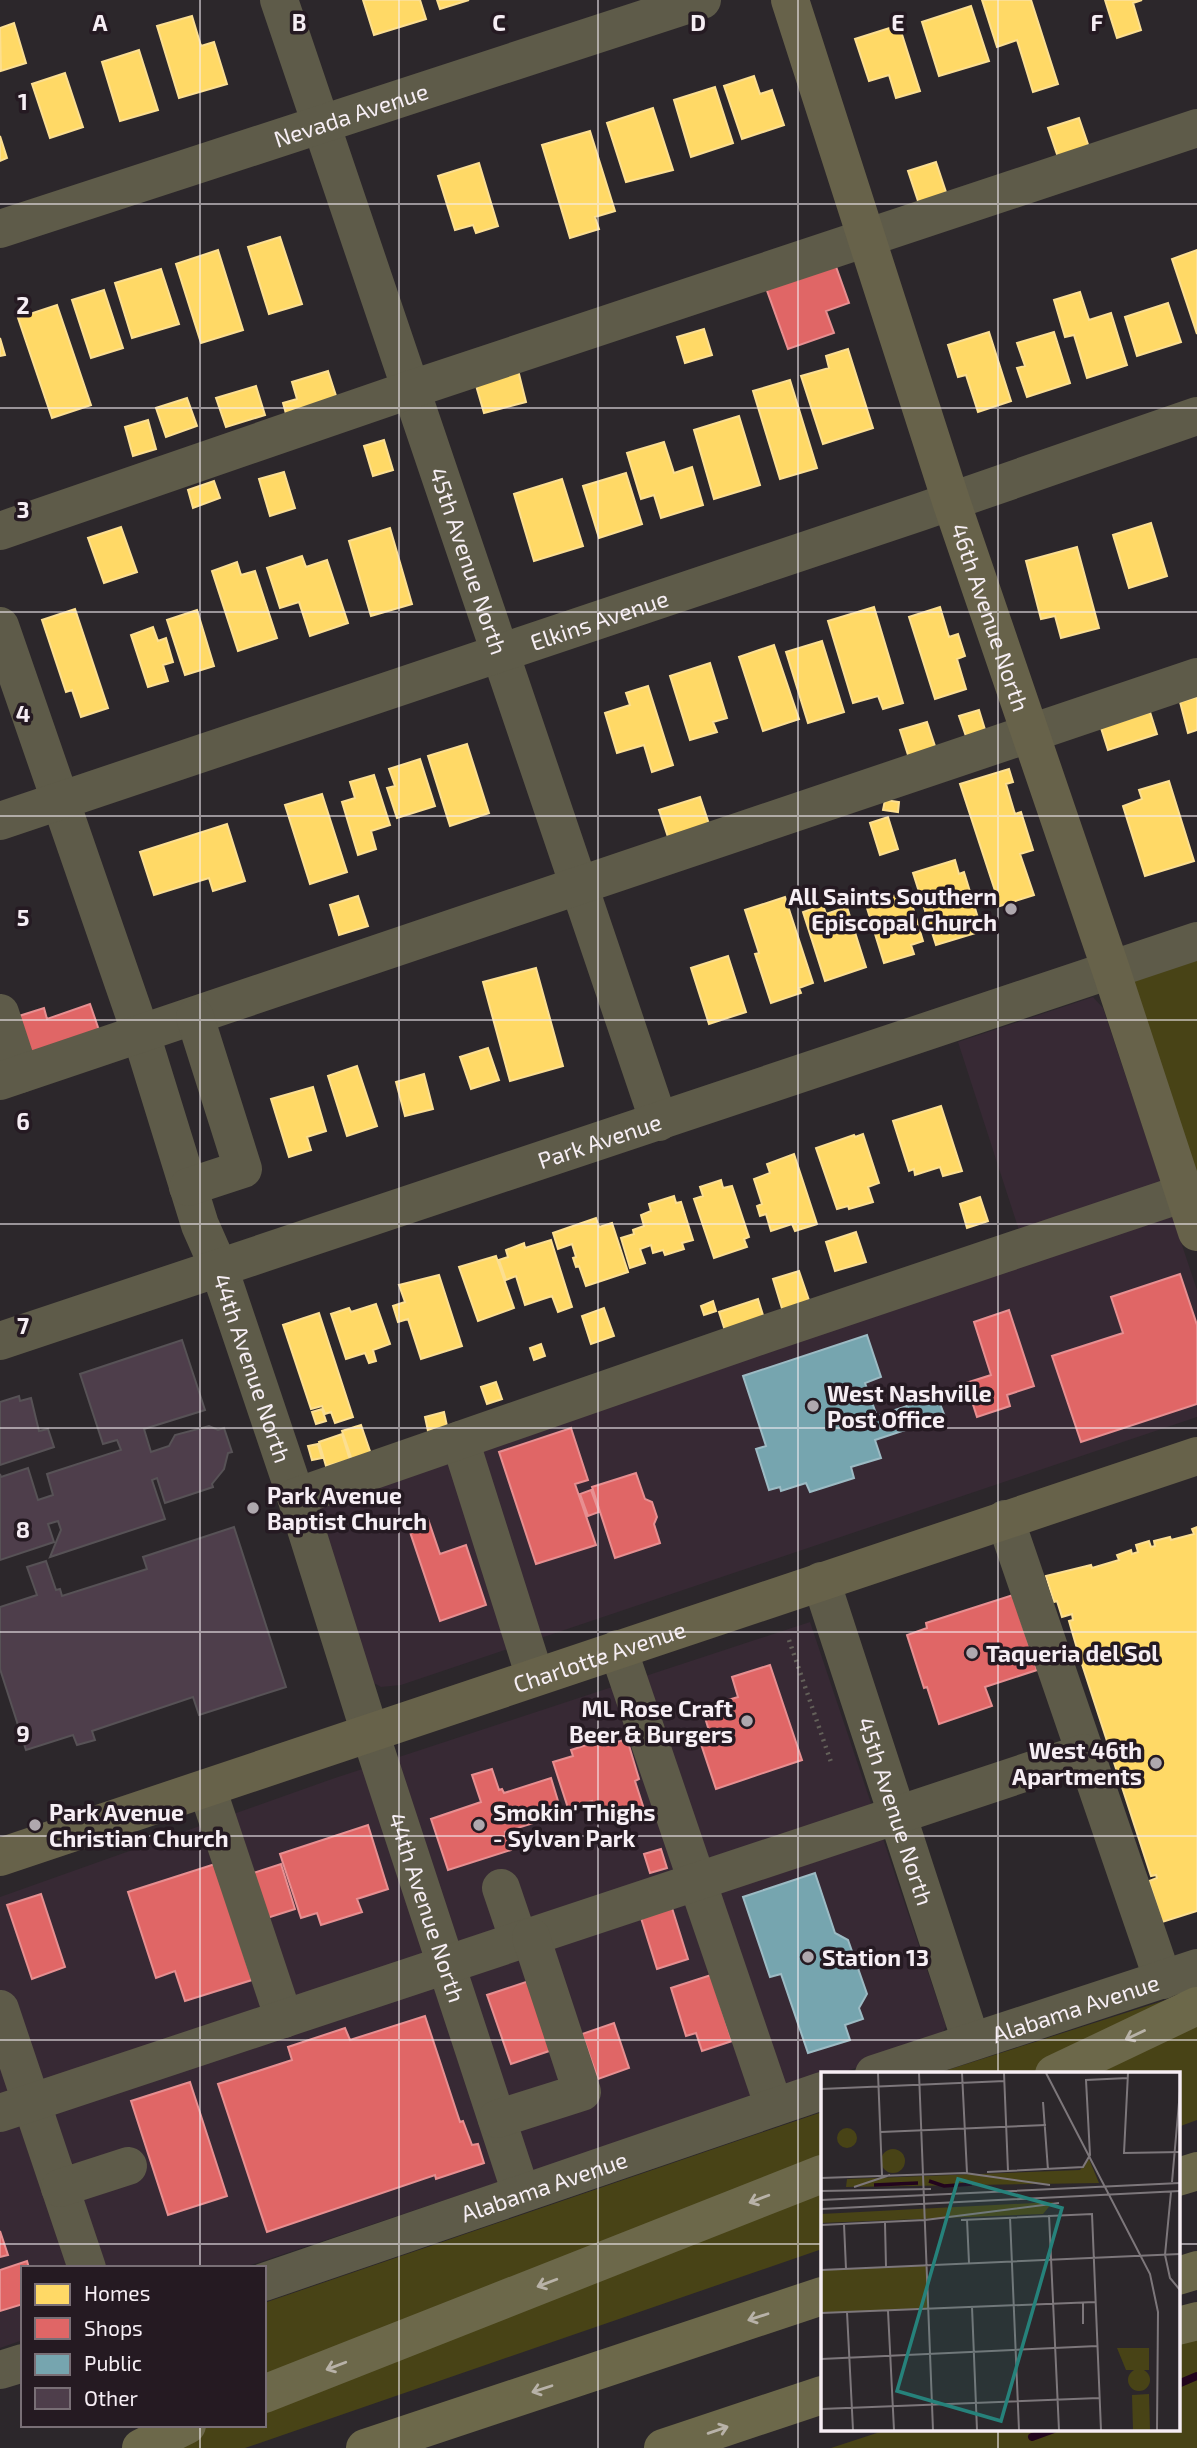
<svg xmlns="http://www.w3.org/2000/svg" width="1197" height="2448" font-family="'Exo 2',sans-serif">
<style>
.built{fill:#372934}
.green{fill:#484316}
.homes{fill:#ffd966;stroke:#fcdf91;stroke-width:2}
.shops{fill:#e06666;stroke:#e78f91;stroke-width:2}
.public{fill:#76a5af;stroke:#9cbbc4;stroke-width:2}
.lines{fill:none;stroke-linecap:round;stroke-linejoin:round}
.stream{stroke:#22041d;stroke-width:8}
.building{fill:#4e3e4b;stroke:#575256;stroke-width:2}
.path{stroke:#636059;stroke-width:4.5;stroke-dasharray:2 5;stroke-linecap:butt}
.minor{stroke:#5e5b49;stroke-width:38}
.major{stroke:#67624a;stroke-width:38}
.highway{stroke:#6c684a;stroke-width:38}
.oneway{stroke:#b8b2a8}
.grid{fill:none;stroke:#f6eef4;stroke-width:2;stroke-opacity:0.55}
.poi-dot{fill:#afa8ae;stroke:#251a22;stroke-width:2.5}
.labels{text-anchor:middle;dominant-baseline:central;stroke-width:7;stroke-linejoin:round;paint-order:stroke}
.street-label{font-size:23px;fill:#f6eef4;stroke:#251a22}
.poi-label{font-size:23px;font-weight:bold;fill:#f6eef4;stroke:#251a22;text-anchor:start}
.inset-river{fill:none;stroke:#22041d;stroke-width:3.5}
.inset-road{fill:none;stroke:#7d777b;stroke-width:2}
.view{fill:#26827b;fill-opacity:0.15;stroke:#26827b;stroke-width:3.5}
.inset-edge{fill:none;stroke:#f6eef4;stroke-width:3.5}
.grid-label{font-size:23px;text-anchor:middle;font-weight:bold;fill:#f6eef4;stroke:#251a22;stroke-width:7;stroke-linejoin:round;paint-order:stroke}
</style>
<rect width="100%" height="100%" fill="#2c272b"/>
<path class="built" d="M1093,997L1103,1008L1197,1290V1417L401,1685L381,1687L365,1678L308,1500L1028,1258L958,1042Z
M810,1622L946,2026L938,2042L840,2073L822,2074L242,2268H23V2340L0,2348V1897L332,1779Z"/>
<path class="green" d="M1197,941V1232L1111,970Z
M1197,1990V2120L1178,2127V2074H935Z
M822,2112V2249L245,2448H135L144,2425H264V2303Z
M1197,2338V2448H831L889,2429H1178V2343Z"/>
<path class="homes" d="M363,0H420L426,19L374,35Z
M437,0H469L440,9Z
M982,0H1031L1058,84L1033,92L1017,40L997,47Z
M1105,0H1142L1133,3L1141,30L1117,38Z
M971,6L989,61L939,76L922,22Z
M192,16L201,46L214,42L227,84L179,98L157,26Z
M14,23L26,63L1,71L0,28Z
M899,25L920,91L896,98L889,75L869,81L855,39Z
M139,50L158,110L120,121L102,62Z
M65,73L83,127L50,138L32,84Z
M754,76L760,94L772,90L784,125L742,139L724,86Z
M715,87L733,143L691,157L674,100Z
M653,108L673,170L626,182L607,123Z
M1079,118L1091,153L1060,163L1048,128Z
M590,131L615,211L595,217L599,229L570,238L542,145Z
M0,136L7,158L0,161Z
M936,162L948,198L920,207L908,171Z
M479,163L498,226L476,233L473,225L455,230L438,176Z
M280,237L302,304L269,314L248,247Z
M218,250L243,330L201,343L176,264Z
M1197,250V334L1172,259Z
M161,269L179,324L132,338L115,283Z
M104,290L123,348L91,358L72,300Z
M1080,292L1089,320L1111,313L1127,365L1087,378L1074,335L1065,337L1054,300Z
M1168,303L1181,342L1137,356L1125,317Z
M57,305L91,405L52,418L18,318Z
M704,329L712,355L685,363L677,337Z
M989,332L1011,401L978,412L966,375L958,377L948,345Z
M1054,332L1070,383L1027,397L1017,368L1025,366L1017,343Z
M0,338L5,355L0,356Z
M848,349L873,428L823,444L801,376L829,368L826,356Z
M518,370L526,402L484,413L475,382Z
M328,371L339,405L288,421L283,403L297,399L292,382Z
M790,380L817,468L780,479L753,391Z
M256,386L265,415L226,427L216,398Z
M187,398L197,426L166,437L156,408Z
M739,416L760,485L714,499L694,430Z
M148,420L156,449L133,456L125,427Z
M384,440L393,470L373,476L364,446Z
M664,442L674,473L692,467L703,505L661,518L654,495L641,499L627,453Z
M284,472L295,508L270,516L259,479Z
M626,473L642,524L599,538L583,486Z
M562,479L583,546L534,561L514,494Z
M214,481L220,498L193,508L188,490Z
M1151,523L1167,576L1129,588L1113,535Z
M121,527L137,572L104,583L88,538Z
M390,528L412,604L371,616L349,541Z
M1077,547L1099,628L1061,638L1055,616L1041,619L1026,561Z
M302,556L306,567L327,560L348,623L310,636L299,602L280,608L267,568Z
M237,562L241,575L255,571L277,638L238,651L212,571Z
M874,607L903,703L883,709L878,696L853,703L828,621Z
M940,607L949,637L958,634L965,656L957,659L966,689L935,699L909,617Z
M75,609L108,708L81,717L72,690L66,692L42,620Z
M197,610L214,666L185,675L167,620Z
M153,627L158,641L166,638L173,662L163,665L168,681L148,687L131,635Z
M822,641L844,712L808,723L786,652Z
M774,645L799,719L763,731L739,657Z
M710,663L727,718L713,722L717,732L690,740L670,676Z
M648,686L673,765L652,772L644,745L617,753L605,713L630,705L626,693Z
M1197,697V730L1188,733L1180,702Z
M979,710L987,736L968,742L959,716Z
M1150,712L1157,734L1108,750L1101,728Z
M927,722L936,749L909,758L900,730Z
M467,744L489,813L450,826L428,756Z
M420,759L435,806L397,818L387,788L395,786L389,769Z
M1009,769L1013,782L1006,784L1015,814L1021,812L1033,850L1020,854L1034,895L1000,906L960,784Z
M374,775L390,825L371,831L376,849L358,855L342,802L355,798L350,782Z
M1169,781L1194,861L1145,876L1123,806L1142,799L1139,790Z
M322,794L347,872L310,884L285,805Z
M700,797L710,827L669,840L659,810Z
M885,800L899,802L898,812L883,810Z
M888,817L898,849L880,855L870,823Z
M227,824L245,881L213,891L209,878L154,895L140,852Z
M955,860L959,874L964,872L982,931L936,945L913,873Z
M908,891L923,941L911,945L914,954L884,963L866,905Z
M358,896L368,926L339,935L330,905Z
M785,897L813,983L799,988L801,993L771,1003L755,954L759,953L745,910Z
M823,905L826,914L847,907L866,967L825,981L803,912Z
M728,956L746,1012L709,1024L691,968Z
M536,968L563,1066L510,1081L483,982Z
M488,1048L499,1080L471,1089L460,1057Z
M357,1066L377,1126L347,1136L328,1076Z
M424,1074L433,1109L405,1116L396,1082Z
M313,1087L326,1131L307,1137L311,1150L289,1157L271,1099Z
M941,1106L962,1171L943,1176L940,1167L915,1175L914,1169L909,1171L893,1121Z
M863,1134L879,1183L868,1187L873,1202L849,1209L848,1206L837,1209L816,1148L854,1135L855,1137Z
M794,1154L817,1224L795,1231L792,1224L771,1231L766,1214L760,1216L757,1206L762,1204L754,1179L770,1173L767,1164Z
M721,1180L723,1188L732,1186L749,1237L744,1239L747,1247L714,1258L694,1199L703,1196L700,1187Z
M674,1196L676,1203L681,1202L693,1240L682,1243L684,1249L665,1255L663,1250L653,1253L651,1245L640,1249L645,1263L630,1268L621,1238L634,1234L633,1230L644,1226L641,1215L651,1211L649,1204Z
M980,1197L988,1221L967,1228L960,1204Z
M596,1218L599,1227L612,1223L628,1272L586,1286L579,1266L576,1267L573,1258L576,1257L572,1244L558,1249L553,1233Z
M856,1232L866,1262L835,1271L826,1242Z
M551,1240L572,1307L558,1312L552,1296L525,1305L516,1276L506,1280L499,1260L508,1257L506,1250L524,1243L525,1248Z
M496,1256L514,1308L478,1321L459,1267Z
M799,1271L811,1306L784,1315L773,1279Z
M439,1275L462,1346L421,1359L408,1319L398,1322L393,1306L405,1302L399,1285Z
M758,1299L766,1325L727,1337L719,1312Z
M713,1301L716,1311L704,1315L701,1306Z
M376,1304L390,1344L373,1350L376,1361L369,1363L365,1353L346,1359L331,1314L349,1308L351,1312Z
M604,1308L614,1336L591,1344L582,1316Z
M319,1313L353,1417L335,1423L331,1412L325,1414L322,1406L311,1409L283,1325Z
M541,1344L545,1356L534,1360L530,1348Z
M496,1382L502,1399L487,1404L481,1387Z
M322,1409L326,1421L316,1424L312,1412Z
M444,1412L447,1426L428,1431L425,1417Z
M361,1425L372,1457L353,1463L342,1431Z
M342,1434L350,1460L326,1466L319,1442Z
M318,1444L322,1458L312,1460L308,1446Z
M1197,1527V1911L1162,1922L1149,1881L1157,1878L1156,1875L1151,1876L1078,1652L1069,1621L1073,1620L1072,1614L1062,1617L1057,1601L1054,1602L1046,1576L1091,1565L1092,1568L1119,1560L1117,1555L1131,1550L1132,1554L1138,1552L1136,1545L1149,1541L1151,1547L1155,1546L1154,1541L1170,1537L1171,1540L1194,1534L1192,1529Z"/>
<path class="shops" d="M834,261L849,303L826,311L834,333L788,349L765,285Z
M90,1004L100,1033L32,1056L19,1016L44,1008L47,1019Z
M1180,1274L1197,1325V1404L1081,1442L1052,1356L1123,1333L1111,1297Z
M1009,1310L1034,1386L1007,1395L1010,1406L977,1417L966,1383L991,1375L974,1322Z
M571,1428L588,1480L575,1484L596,1545L536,1564L499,1452Z
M636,1473L645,1499L652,1502L657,1517L654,1524L660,1543L615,1558L592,1487Z
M591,1490L599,1512L588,1516L580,1494Z
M428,1519L440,1554L466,1545L486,1605L440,1621L408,1526Z
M1013,1595L1037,1670L985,1687L992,1706L939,1724L927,1687L924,1688L907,1635L927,1628L926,1623Z
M770,1665L802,1760L716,1789L699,1738L710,1734L702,1708L738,1697L732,1677Z
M627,1739L639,1779L635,1781L644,1809L599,1823L592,1801L568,1808L553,1762L573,1756L571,1750L602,1740L604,1746Z
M492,1769L499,1790L502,1789L504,1793L551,1778L562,1814L505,1832L511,1850L448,1870L431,1819L481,1802L472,1775Z
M368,1825L388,1889L357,1899L362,1912L321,1925L317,1913L301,1918L280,1854Z
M661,1849L667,1868L650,1873L644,1854Z
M215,1864L252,1980L185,2001L175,1971L156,1978L128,1892Z
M281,1864L295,1909L267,1918L253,1873Z
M41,1894L65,1967L32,1979L7,1905Z
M672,1908L688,1959L657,1969L641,1918Z
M711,1975L732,2041L702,2051L696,2033L686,2036L671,1988Z
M535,1979L558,2048L511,2064L487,1995Z
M425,2016L460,2122L463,2121L472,2145L478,2144L484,2163L436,2179L435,2175L267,2232L218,2084L292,2060L288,2047L345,2028L350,2040Z
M614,2023L629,2068L598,2079L582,2034Z
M190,2082L227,2196L168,2215L131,2101Z
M0,2231L8,2255L0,2257Z
M27,2261L29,2268H23V2304L0,2311V2270Z"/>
<path class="public" d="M867,1335L881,1377L865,1383L877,1416L937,1396L945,1417L875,1440L881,1458L851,1467L854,1478L810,1492L806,1483L781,1491L780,1487L769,1490L756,1449L766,1446L743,1376Z
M815,1873L835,1933L848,1940L867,1994L859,2008L863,2019L845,2025L850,2040L808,2053L781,1974L770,1977L743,1897Z"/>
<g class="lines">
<path class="stream" d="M1178,2384L1197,2376
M1032,2437L1054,2429"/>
</g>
<path class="building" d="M182,1340L205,1410L144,1429L151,1452L169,1446L175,1435L209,1426L218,1430L224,1428L232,1452L228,1453L224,1469L212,1484L213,1487L165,1503L157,1478L152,1480L165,1519L50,1557L61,1530L58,1521L48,1524L54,1542L0,1560V1474L1,1477L28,1468L38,1500L53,1495L47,1474L121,1450L117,1440L103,1444L80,1374Z
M19,1396L20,1401L31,1398L39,1431L48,1429L54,1447L0,1465V1402Z
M234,1527L286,1687L199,1715L193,1697L92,1731L95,1740L77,1745L73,1735L26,1750L0,1669V1607L37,1595L27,1567L46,1561L56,1590L60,1589L62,1596L147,1569L143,1557Z"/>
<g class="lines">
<path class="path" d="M789,1640L832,1765"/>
<g class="minor">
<path id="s1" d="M279,0L659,1122"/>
<path id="s2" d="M0,229L702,0"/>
<path d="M0,531L412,389L1197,128"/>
<path id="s3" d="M0,626L141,1034L200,1225L219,1268L296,1497L370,1733L521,2193"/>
<path id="s4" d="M0,821L920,512L1197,416"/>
<path d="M0,1013L20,1074"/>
<path d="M0,1081L1197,677"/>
<path d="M188,1187L243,1169L195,1017"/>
<path id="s5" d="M0,1341L1197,941"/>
<path d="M460,1440L535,1677"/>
<path d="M296,1497L771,1332L1184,1193"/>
<path d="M1005,1519L1163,1980"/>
<path id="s6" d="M821,1581L971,2041"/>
<path d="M618,1649L774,2107"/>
<path d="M207,1788L284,2019"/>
<path d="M501,1888L519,1941"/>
<path d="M0,2009L87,2268"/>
<path id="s7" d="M874,2074L1197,1968"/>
<path d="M0,2113L1084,1753"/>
<path d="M497,2119L582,2092L531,1937"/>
<path d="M60,2188L128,2166"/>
<path id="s8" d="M264,2282L822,2091"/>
<path d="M0,2370L23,2363"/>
</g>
<g class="major">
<path id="s9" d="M790,0L951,501L1111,970L1197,1232"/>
<path id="s10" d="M0,1857L1197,1456"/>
</g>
<path class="highway" d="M1054,2074L1197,2006
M1178,2177L1197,2171
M1178,2276L1197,2270
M1178,2326L1197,2321
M264,2394L822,2174
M141,2448L187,2425
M365,2448L822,2296
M663,2448L822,2395"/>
</g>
<defs><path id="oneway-shaft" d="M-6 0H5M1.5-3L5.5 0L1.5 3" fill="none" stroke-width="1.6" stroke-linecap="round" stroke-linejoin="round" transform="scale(1.75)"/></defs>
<g class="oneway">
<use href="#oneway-shaft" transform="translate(1135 2035) rotate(155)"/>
<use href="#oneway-shaft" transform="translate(759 2199) rotate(159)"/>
<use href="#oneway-shaft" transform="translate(547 2283) rotate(159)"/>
<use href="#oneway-shaft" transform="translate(758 2317) rotate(162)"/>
<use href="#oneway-shaft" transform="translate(336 2366) rotate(159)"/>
<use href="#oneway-shaft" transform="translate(542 2389) rotate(162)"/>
<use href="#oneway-shaft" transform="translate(718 2430) rotate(-19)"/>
</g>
<path class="grid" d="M200,0V2268M399,0V2448M598,0V2448M798,0V2448M998,0V2074M0,204H1197M0,408H1197M0,612H1197M0,816H1197M0,1020H1197M0,1224H1197M0,1428H1197M0,1632H1197M0,1836H1197M0,2040H1197M0,2244H822M1178,2244H1197M200,2425V2448M998,2429V2448"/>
<g class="poi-dot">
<circle cx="1011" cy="909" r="7"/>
<circle cx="813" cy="1406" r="7"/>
<circle cx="253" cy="1508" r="7"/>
<circle cx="972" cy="1653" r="7"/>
<circle cx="747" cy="1721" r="7"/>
<circle cx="1156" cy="1763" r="7"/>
<circle cx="35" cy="1825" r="7"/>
<circle cx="479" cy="1825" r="7"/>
<circle cx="808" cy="1957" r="7"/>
</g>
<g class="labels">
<g class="street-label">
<text stroke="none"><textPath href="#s2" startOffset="369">Nevada Avenue</textPath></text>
<text stroke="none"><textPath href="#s1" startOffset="592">45th Avenue North</textPath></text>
<text stroke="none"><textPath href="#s9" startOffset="649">46th Avenue North</textPath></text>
<text stroke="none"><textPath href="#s4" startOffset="632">Elkins Avenue</textPath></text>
<text stroke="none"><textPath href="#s5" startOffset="632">Park Avenue</textPath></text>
<text stroke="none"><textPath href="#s3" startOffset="784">44th Avenue North</textPath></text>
<text stroke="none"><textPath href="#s10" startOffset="632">Charlotte Avenue</textPath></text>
<text stroke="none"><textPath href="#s6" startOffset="242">45th Avenue North</textPath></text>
<text stroke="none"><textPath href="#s3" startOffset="1351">44th Avenue North</textPath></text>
<text stroke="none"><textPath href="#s7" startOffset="212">Alabama Avenue</textPath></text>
<text stroke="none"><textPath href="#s8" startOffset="296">Alabama Avenue</textPath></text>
</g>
<g class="poi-label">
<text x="997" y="896" text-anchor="end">All Saints Southern<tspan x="997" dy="26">Episcopal Church</tspan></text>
<text x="827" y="1393">West Nashville<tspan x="827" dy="26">Post Office</tspan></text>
<text x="267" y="1495">Park Avenue<tspan x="267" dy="26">Baptist Church</tspan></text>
<text x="986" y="1653">Taqueria del Sol</text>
<text x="733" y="1708" text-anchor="end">ML Rose Craft<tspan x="733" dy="26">Beer &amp; Burgers</tspan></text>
<text x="1142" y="1750" text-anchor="end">West 46th<tspan x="1142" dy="26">Apartments</tspan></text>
<text x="49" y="1812">Park Avenue<tspan x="49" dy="26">Christian Church</tspan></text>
<text x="493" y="1812">Smokin' Thighs<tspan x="493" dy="26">- Sylvan Park</tspan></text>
<text x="822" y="1957">Station 13</text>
</g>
</g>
<g transform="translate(821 2072)">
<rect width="359" height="359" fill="#2c272b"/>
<path d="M16 66a10 10 0 1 1 20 0a10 10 0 1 1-20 0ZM60 89a12 12 0 1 1 24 0a12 12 0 1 1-24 0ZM268,87L278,111L25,115L26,107L259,98ZM232,130L222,142L0,151V142ZM106,193L108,237L0,241V198ZM296,276H328V298H305ZM307 308a11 11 0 1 1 22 0a11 11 0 1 1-22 0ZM328,322L329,358H312L311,323Z" fill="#484316"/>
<path class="inset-river" d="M108,109L123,114L151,112M53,113L97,111"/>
<path class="inset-road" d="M57,1L61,103M98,1L102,103M141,1L146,101M183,1L187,99M225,1L329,202L337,240L336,358M307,1L303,81L359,80M0,17L184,9M222,30L227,98M60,60L225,53M166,100L262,95L269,83L265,8L307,6M144,101L229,113M102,103L112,358M0,106L144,101M351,110L359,19M33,115L69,103M0,119L110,117M350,120L344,183L349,206L359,218M0,128L359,111M0,137L359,119M228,143L238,358M189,145L198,358M146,147L148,191M104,148L238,131M140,148L271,142L280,358M64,151L65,195M23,152L25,197M0,153L104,148M0,198L359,182M262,230V252M151,235L156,358M67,239L73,358M26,240L32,358M0,241L274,230M0,287L276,274M0,337L278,326"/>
<path class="view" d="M137,107L241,136L180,349L76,319Z"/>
<rect width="359" height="359" class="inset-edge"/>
</g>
<g class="grid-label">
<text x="100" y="31">A</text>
<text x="299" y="31">B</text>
<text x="499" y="31">C</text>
<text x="698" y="31">D</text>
<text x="898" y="31">E</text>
<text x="1097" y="31">F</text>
<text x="23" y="110">1</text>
<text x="23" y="314">2</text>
<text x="23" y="518">3</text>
<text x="23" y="722">4</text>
<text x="23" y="926">5</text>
<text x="23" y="1130">6</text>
<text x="23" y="1334">7</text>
<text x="23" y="1538">8</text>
<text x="23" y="1742">9</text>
</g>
<rect x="21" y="2266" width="245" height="161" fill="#251a22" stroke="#796f76" stroke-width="2"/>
<rect x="35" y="2284" width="35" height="21" fill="#ffd966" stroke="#796f76" stroke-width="2"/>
<text x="84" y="2301" font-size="21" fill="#f6eef4">Homes</text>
<rect x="35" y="2318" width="35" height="21" fill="#e06666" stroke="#796f76" stroke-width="2"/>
<text x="84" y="2336" font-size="21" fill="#f6eef4">Shops</text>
<rect x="35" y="2354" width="35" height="21" fill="#76a5af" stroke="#796f76" stroke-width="2"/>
<text x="84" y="2371" font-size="21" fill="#f6eef4">Public</text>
<rect x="35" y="2388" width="35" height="21" fill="#4e3e4b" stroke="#796f76" stroke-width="2"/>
<text x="84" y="2406" font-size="21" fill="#f6eef4">Other</text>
</svg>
